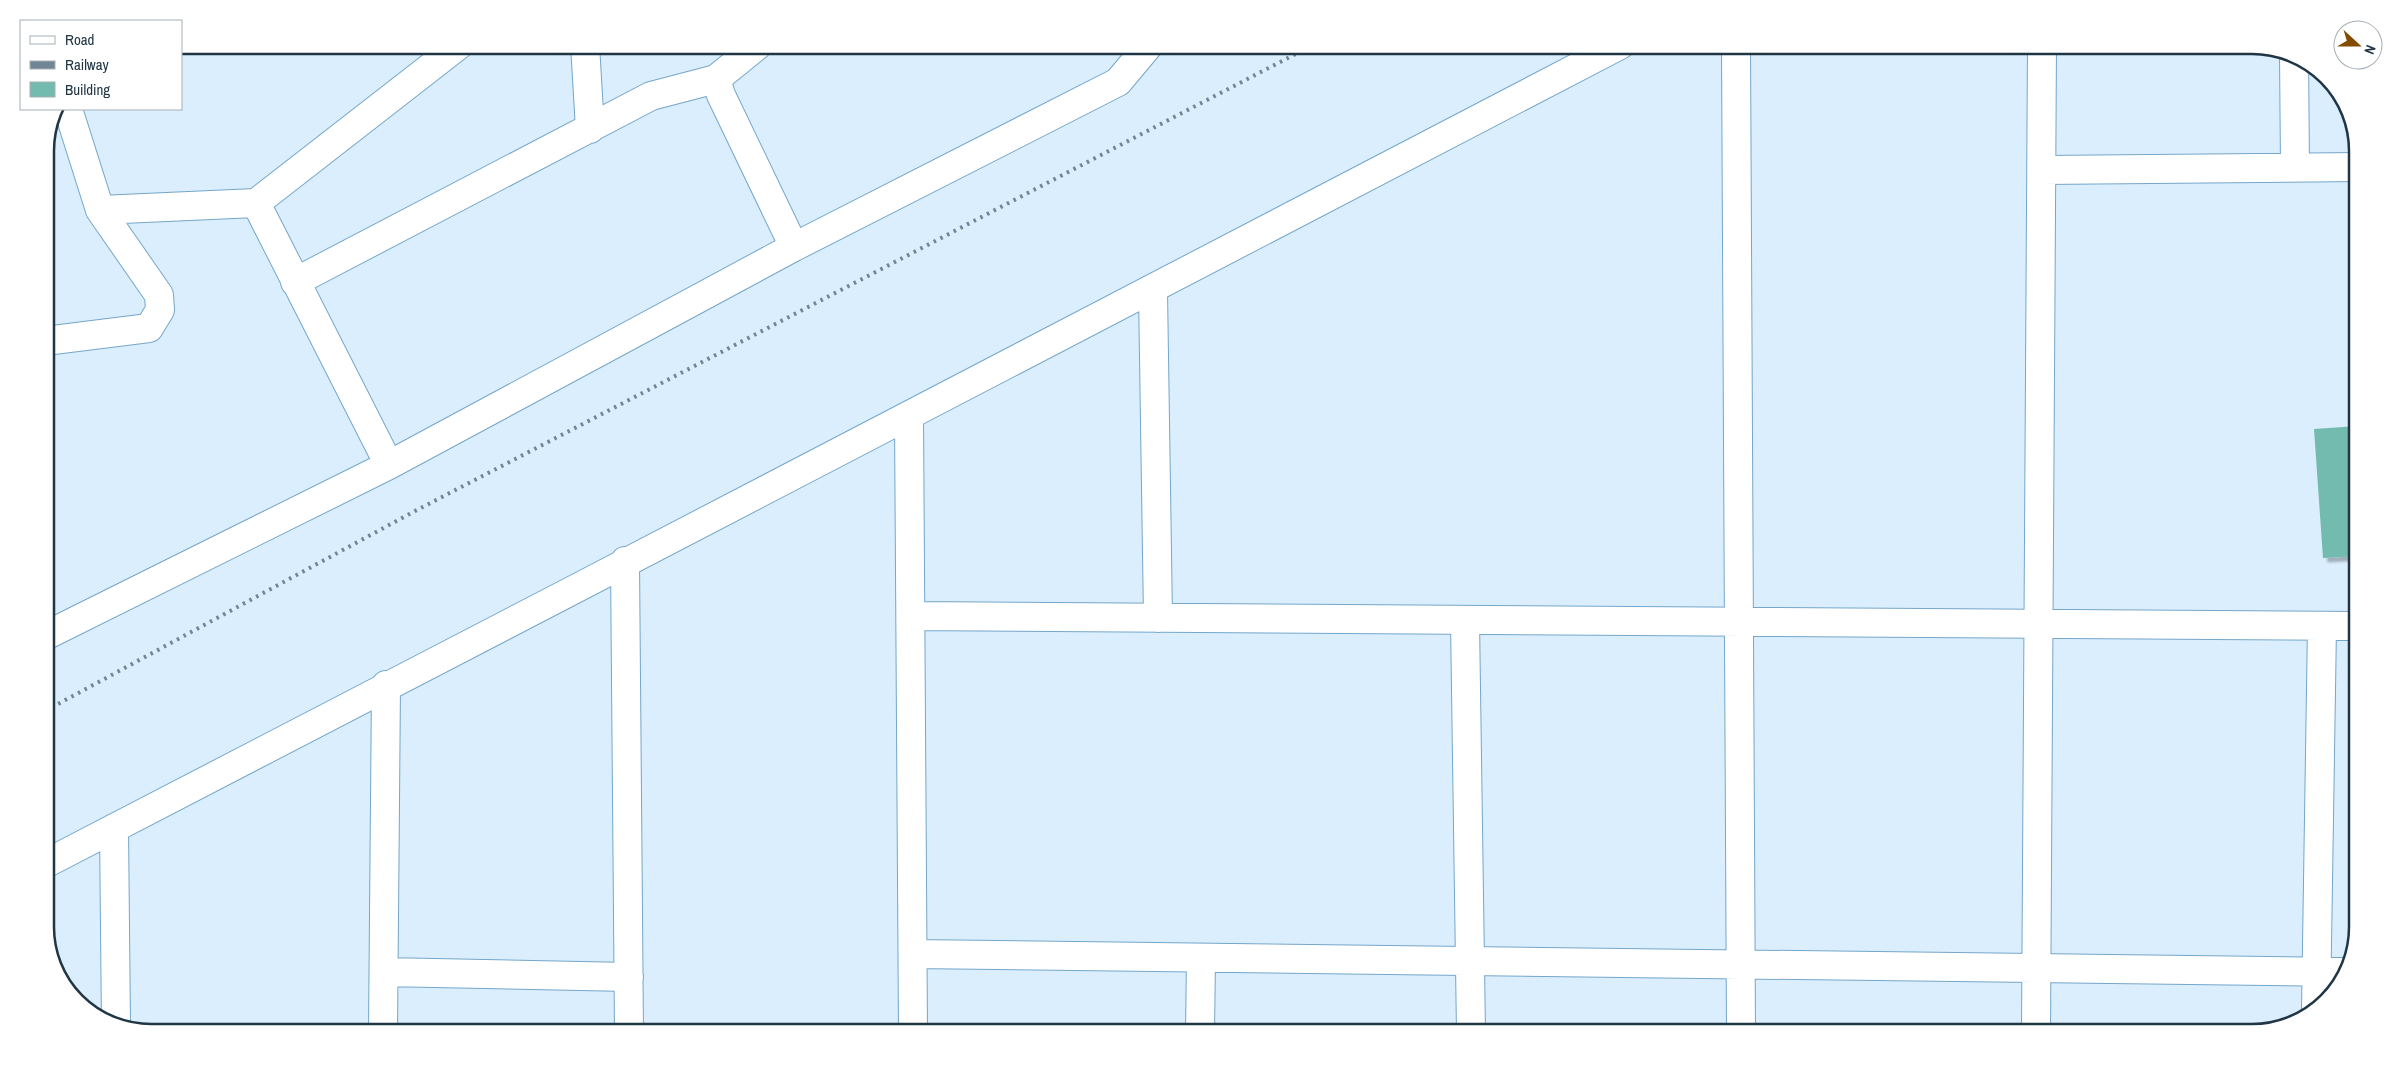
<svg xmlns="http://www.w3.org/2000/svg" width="2403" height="1078" font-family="'Archivo Narrow',sans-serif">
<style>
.building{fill:#72bbae;filter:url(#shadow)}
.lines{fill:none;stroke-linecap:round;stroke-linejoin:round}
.street-casing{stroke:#75a6cb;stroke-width:30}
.street{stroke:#fff;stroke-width:28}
.rail{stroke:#718695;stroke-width:4;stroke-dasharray:2.5 5;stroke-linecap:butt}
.rim{fill:none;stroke:#213645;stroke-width:2.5}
</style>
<defs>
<filter id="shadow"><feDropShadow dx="4.5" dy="4.5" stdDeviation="1" flood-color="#0004"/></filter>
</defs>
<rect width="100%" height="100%" fill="#daeefd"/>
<path class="building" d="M2358,426V556L2323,558L2314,429Z
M2228,1027L2227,1033H2196V1032Z"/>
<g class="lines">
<g class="street-casing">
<path id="street" d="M585,45L590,129
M1736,45L1741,1033
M2294,54L2295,167
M716,79L758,45
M2042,170L2358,167
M256,203L389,465
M100,210L256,203L459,45
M295,282L651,96L716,79L721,95L794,247
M1153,291L1158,618
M45,341L149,328L160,310L159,295L100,210L68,109
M909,416L913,1033
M625,561L629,1033
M911,616L2358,626
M1465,620L1471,1033
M45,636L389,465L794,247L1118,82L1149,45
M114,828L116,1026
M45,864C570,591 1097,320 1620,45
M913,954L2346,972
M384,972L629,977
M2316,1010L2322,626
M383,1033L386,685
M1200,1033L1201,958
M2036,1033L2042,45"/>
</g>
<use href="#street" class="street"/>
<path class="rail" d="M45,711L415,511L1313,45"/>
</g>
<path d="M0 0H2403V1078H0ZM151 54H2252A97 97 0 0 1 2349 151V927A97 97 0 0 1 2252 1024H151A97 97 0 0 1 54 927V151A97 97 0 0 1 151 54Z" fill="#fff" fill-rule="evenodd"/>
<path class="rim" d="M151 54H2252A97 97 0 0 1 2349 151V927A97 97 0 0 1 2252 1024H151A97 97 0 0 1 54 927V151A97 97 0 0 1 151 54Z"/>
<rect x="20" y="20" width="162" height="90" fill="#ffffff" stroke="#a6afb5"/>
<rect x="30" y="36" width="25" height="8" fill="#ffffff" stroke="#a6afb5"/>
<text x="65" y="45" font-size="15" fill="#213645">Road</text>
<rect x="30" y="61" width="25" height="8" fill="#718695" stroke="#a6afb5"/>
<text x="65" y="70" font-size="15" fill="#213645">Railway</text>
<rect x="30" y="82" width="25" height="15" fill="#72bbae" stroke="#a6afb5"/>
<text x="65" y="95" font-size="15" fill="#213645">Building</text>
<g transform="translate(2358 45) rotate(111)"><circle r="24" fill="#ffffff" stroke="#a6afb5"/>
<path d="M0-4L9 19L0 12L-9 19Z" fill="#844a00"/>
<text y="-8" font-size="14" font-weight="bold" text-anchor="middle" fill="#213645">N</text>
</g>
</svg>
